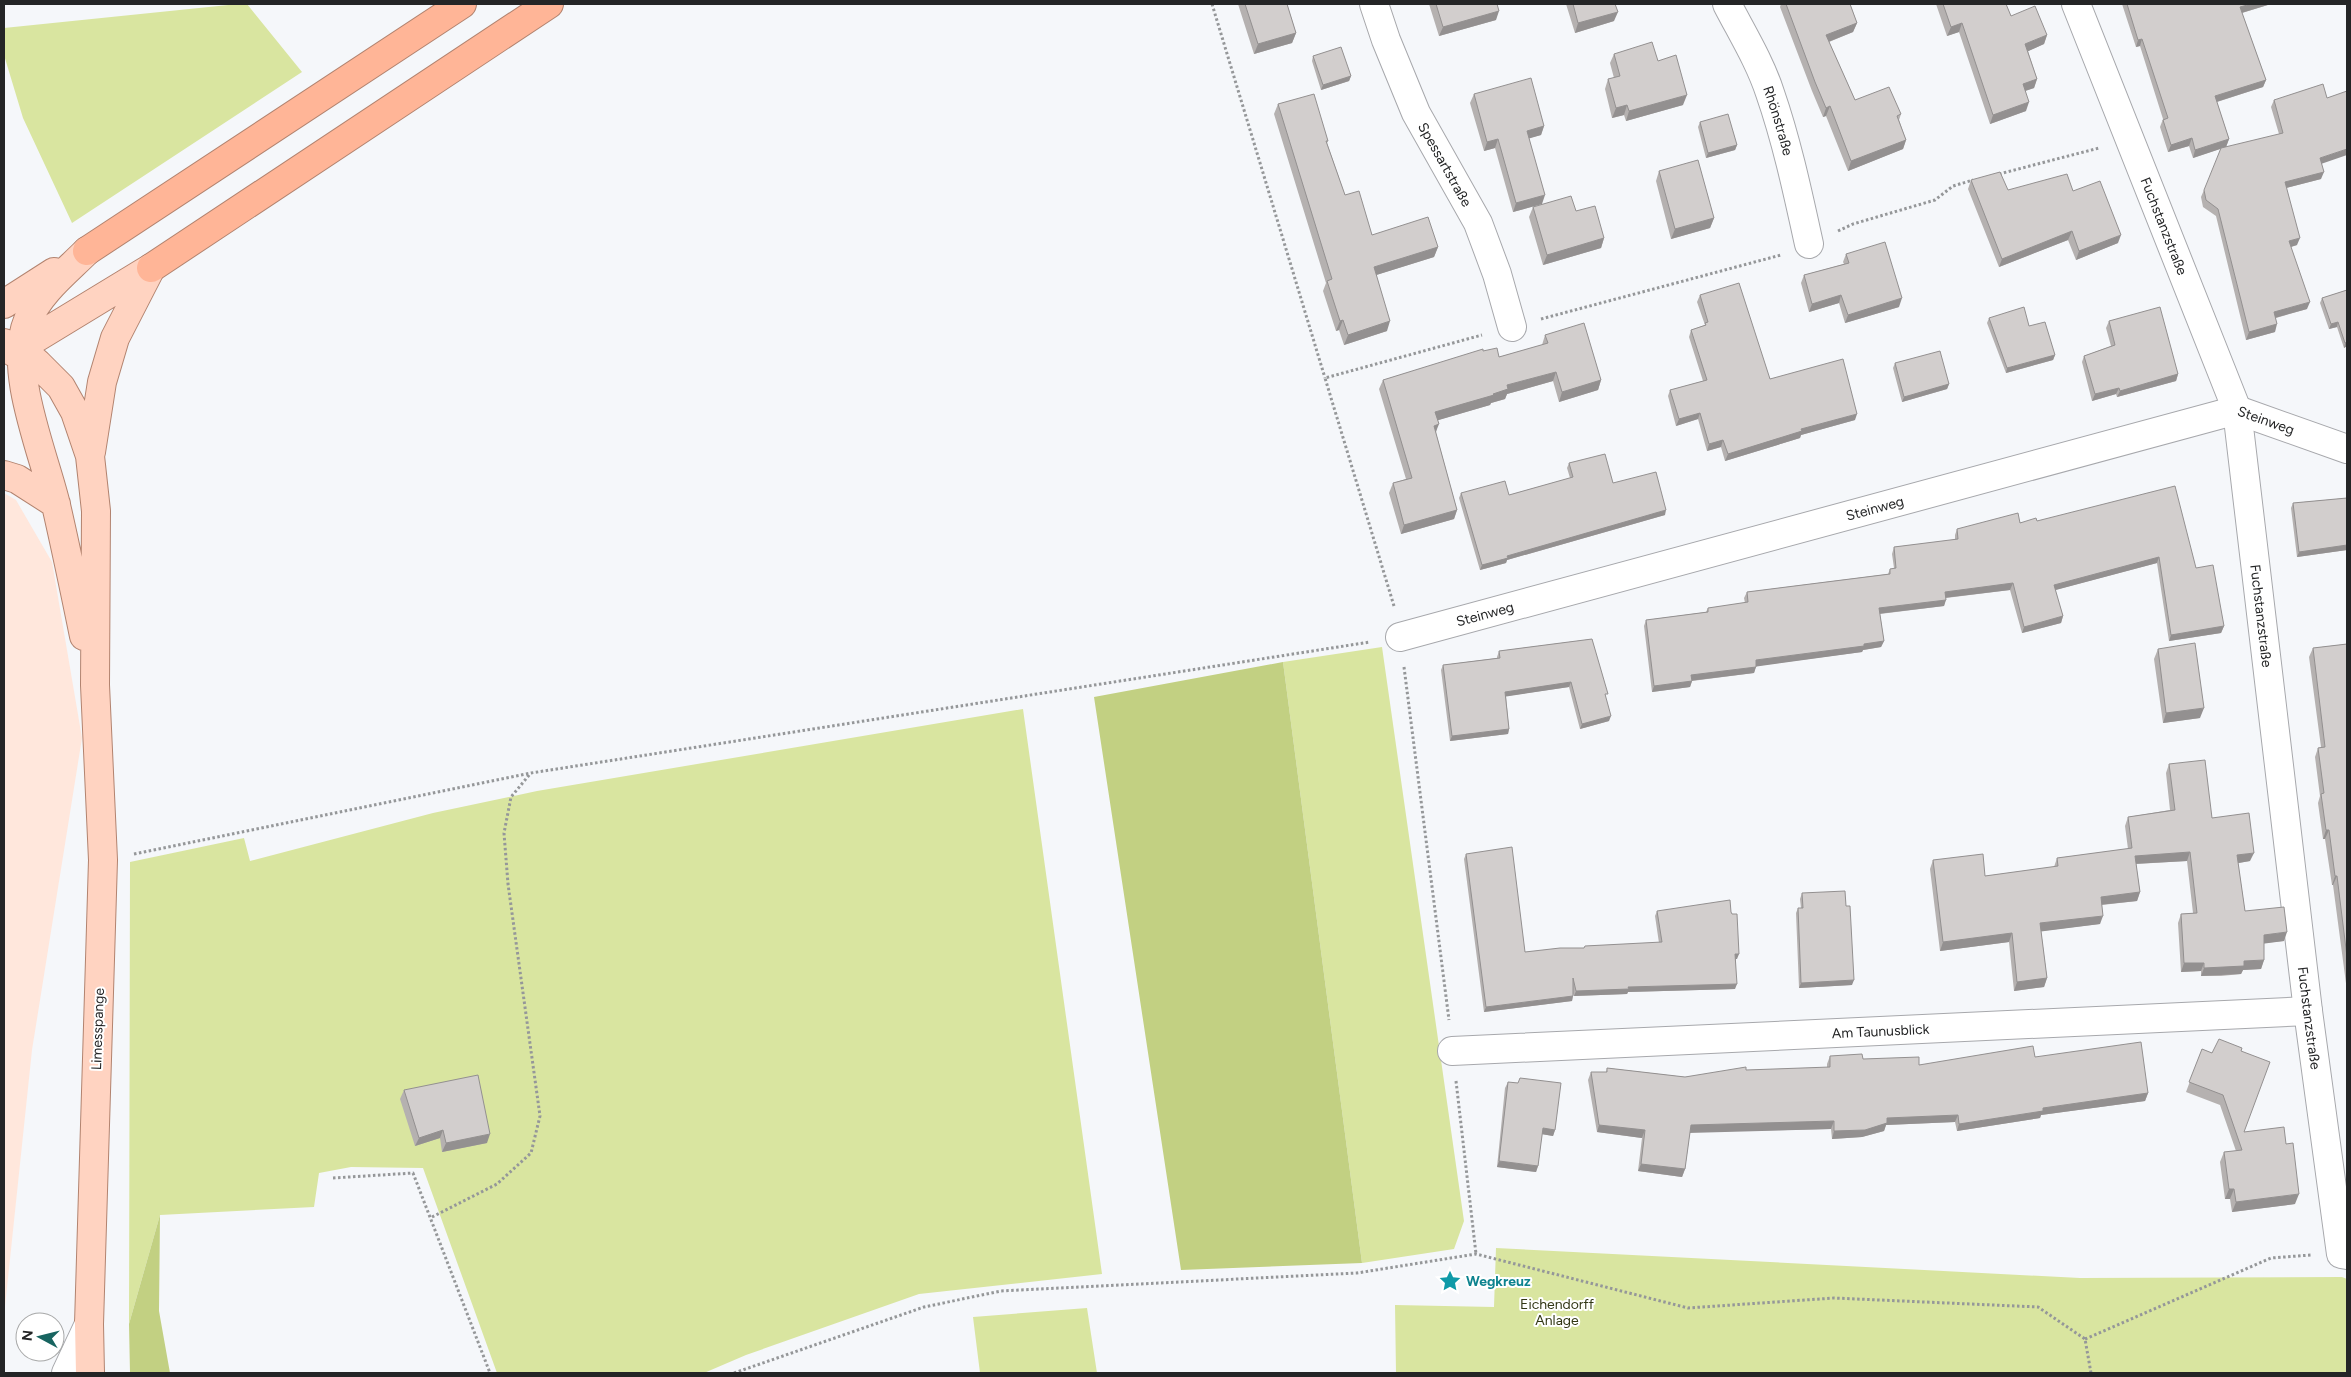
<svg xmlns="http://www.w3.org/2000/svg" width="2351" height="1377" font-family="Figtree,sans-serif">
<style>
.commercial{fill:#ffe7dc}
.green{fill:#d9e5a0}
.forest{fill:#c2d082}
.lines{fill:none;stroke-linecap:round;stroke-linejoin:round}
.minor-casing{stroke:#a7a8ac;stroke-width:30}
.major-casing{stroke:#b2836f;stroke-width:30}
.highway-casing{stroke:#b2836f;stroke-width:30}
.path{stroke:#959799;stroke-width:3;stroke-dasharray:2.5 2.5;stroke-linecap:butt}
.minor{stroke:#fff;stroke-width:28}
.major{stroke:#ffd3c1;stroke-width:28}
.highway{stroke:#ffb597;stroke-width:28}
.wall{fill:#b5b1b0}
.shaded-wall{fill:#939090}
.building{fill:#d2cecd;stroke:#939090}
.labels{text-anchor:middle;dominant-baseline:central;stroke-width:4;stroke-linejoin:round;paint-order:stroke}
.street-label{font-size:14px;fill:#242526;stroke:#fff}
.culture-label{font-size:14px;font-weight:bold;fill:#0d838f;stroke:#fff;text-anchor:start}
.park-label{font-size:14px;fill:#323715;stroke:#fff}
</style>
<rect width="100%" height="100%" fill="#f5f7fa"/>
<path class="commercial" d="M4,493L16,500L52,562L82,738L32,1050L4,1316Z"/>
<path class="green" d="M238,4H247L302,72L72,223L23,118L4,55V28Z
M1382,647L1464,1221L1454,1249L1362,1263L1283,662Z
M1023,709L1102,1274L919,1294L746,1355L704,1373H497L423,1168L351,1167L319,1173L314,1207L160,1215L129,1324L130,862L244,838L250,861L433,813L537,791Z
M1496,1248L2080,1278L2342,1277L2347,1279V1373H1396L1395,1305L1494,1307Z
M1087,1308L1097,1373H980L973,1317Z"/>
<path class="forest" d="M1283,662L1362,1263L1181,1270L1094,697Z
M160,1215L159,1311L170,1373H130L129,1324Z"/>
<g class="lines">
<g class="minor-casing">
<g id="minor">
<path id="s1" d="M1374,4L1386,40L1416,113L1478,223L1497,274L1512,327"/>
<path id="s2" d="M1727,4C1742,33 1760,62 1770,93C1787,142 1798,194 1809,244"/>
<path id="s3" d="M2076,4L2237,410L2308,1011L2341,1254L2347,1255"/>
<path id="s4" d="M1400,637L2237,410L2347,449"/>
<path id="s5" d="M1452,1051L2308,1011"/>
<path d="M66,1373L89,1324"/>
</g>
</g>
<g class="major-casing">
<path id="major" d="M4,304L54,272
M4,343L20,348L38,364L61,387L75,412L90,456L96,511L95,685L103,860L89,1324L90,1373
M13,352L151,268
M91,452L102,382L115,338L151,268
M4,475L17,479L56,504
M84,636C75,592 66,549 56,505C44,454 7,370 28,320C40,292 66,272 87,251"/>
</g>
<g class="highway-casing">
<path id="highway" d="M87,251L462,4
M151,268L549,4"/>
</g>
<path class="path" d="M1212,4L1325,378
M1999,174L2099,148
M1838,231L1853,224L1935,200L1953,186L1973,180
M1541,319L1781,255
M1394,606L1325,378L1482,335
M1404,667L1449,1020
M134,854L531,773L1370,642
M1456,1081L1476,1254
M333,1178L413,1173L490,1373
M432,1217L497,1184L531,1153L540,1116L508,884L504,833L511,797L530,774
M2085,1339L2271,1258L2311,1255
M734,1373L924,1307L1001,1291L1357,1273L1476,1254L1688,1308L1834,1298L2038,1307L2085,1339L2091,1373"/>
<use href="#minor" class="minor"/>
<use href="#major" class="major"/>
<use href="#highway" class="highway"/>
</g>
<path class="wall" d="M1238,4H1287L1296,33L1292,43L1254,54Z
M1429,4H1497L1496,20L1439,36Z
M1566,4H1615L1614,21L1575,33Z
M1781,4H1850L1857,23L1853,32L1829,42L1855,100L1901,114L1899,120L1906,140L1903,149L1848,171L1826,116L1823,117L1812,91L1780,7Z
M1936,4H2006L2011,16L2047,35L2044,44L2028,51L2037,79L2034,88L2025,91L2026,111L1990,124L1959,32L1947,36Z
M2122,4H2271L2242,13L2266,80L2263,87L2217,102L2229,139L2226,147L2193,158L2189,146L2168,152L2160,127L2163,119L2140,46L2136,47Z
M1614,54L1658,61L1683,105L1626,121L1624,115L1612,118L1605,89L1608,79L1614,78L1610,63Z
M1313,56L1351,76L1349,81L1321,90L1312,61Z
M1474,94L1544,126L1541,135L1529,138L1542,204L1513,212L1495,148L1484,151L1470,103Z
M2274,100L2322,163L2321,179L2286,188L2297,245L2291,247L2307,309L2276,318L2275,332L2246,340L2216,216L2203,207L2201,197L2204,190L2279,134L2271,107Z
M1278,104L1328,141L1327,143L1345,195L1372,235L1438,247L1434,257L1376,275L1387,331L1344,345L1339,330L1336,331L1323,291L1326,283L1274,114Z
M1700,122L1737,145L1735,150L1706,158L1698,127Z
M1659,171L1714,218L1710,228L1671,239L1656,181Z
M1971,180L2008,190L2073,191L2118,243L2076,260L2068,240L1999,267L1968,189Z
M1533,207L1576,211L1604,238L1601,248L1543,265L1529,217Z
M1846,254L1899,307L1845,323L1839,303L1809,312L1801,283L1804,275L1844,264L1843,262Z
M2347,290V346L2344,348L2337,327L2329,329L2320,303L2322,298Z
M1700,295L1770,379L1855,420L1801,435L1800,438L1725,461L1721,447L1707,451L1698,419L1676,426L1668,396L1670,390L1703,381L1689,337L1691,330L1705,325L1697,302Z
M1989,318L2029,326L2055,355L2053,360L2006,373L1987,323Z
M2109,321L2178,374L2176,381L2117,397L2116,394L2092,401L2082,362L2084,356L2111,346L2106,328Z
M1545,335L1601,380L1598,390L1559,402L1553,381L1507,394L1505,399L1491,403L1490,405L1438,420L1436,433L1457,510L1454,519L1401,534L1389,493L1393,483L1406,479L1379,389L1383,380L1483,351L1499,357L1542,345Z
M1895,363L1949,384L1947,389L1902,402L1893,368Z
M1569,463L1613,483L1665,515L1507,560L1506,563L1480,570L1459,498L1461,493L1509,495L1570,478L1567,468Z
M2347,498V550L2297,557L2291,508L2293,503Z
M2037,521L2196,568L2224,626L2221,633L2169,641L2157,563L2055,590L2063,616L2061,623L2022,633L2010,590L1946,598L1944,606L1880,614L1884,641L1881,647L1863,650L1862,652L1756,666L1754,673L1692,681L1690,687L1652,692L1644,626L1646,620L1706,612L1708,608L1745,603L1744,598L1747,592L1888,574L1890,569L1894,568L1892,554L1894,547L1955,540V535L1957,529Z
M1592,639L1606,699L1609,721L1580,729L1569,687L1506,696L1509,729L1508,734L1450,741L1441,670L1443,665L1497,658V657L1499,651Z
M2347,644V991L2333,885H2332L2325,839H2323L2318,803L2320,796L2315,757L2318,748L2321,747L2309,657L2313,648Z
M2158,649L2200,718L2163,723L2154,659Z
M2169,764L2212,818L2250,861L2238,863L2245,911L2284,941L2264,943V960L2261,969L2243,970L2241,974L2221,976H2201V971L2181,972L2178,923L2181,914L2193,913L2187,861L2136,864L2140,892L2137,901L2102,905L2100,924L2041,931L2047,978L2044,987L2014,991L2009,942L1940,951L1930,869L1933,860L1985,876L2054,867L2057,858L2128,849L2125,826L2128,817L2170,810L2166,773Z
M1466,854L1525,952L1584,948L1585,946L1659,943L1655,916L1657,911L1731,912L1737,959H1736L1735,989L1628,992L1627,994L1574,996L1573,994L1572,1001L1484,1012L1464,859Z
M1802,893L1846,906L1852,985L1799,988L1796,913L1798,908H1801L1800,899Z
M2202,1049L2212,1053L2241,1051L2244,1132L2295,1204L2232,1212L2230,1199H2225L2220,1162L2224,1152L2236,1151L2220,1105L2186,1092Z
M1830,1056L1919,1065L2035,1057L2148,1093L2145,1101L2041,1115L2040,1118L1957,1131L1955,1122L1886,1125L1884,1131L1862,1137L1832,1139L1831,1129L1690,1132L1685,1169L1682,1177L1638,1171L1642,1138L1597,1132L1588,1080L1591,1072H1606L1607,1068L1685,1077L1746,1070L1827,1068V1064Z
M1508,1082L1555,1130L1553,1136L1542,1134L1538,1166L1536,1172L1497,1167L1505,1088Z
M404,1090L487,1143L442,1152L440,1138L415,1146L400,1099Z"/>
<path class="shaded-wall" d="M2251,4H2271L2238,14L2240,7Z
M1499,11L1496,20L1439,36L1443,27Z
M1618,12L1614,21L1575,33L1578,23Z
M1857,23L1853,32L1823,44L1826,35Z
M1962,23L1959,32L1947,36L1951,27Z
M1296,33L1292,43L1254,54L1258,44Z
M2047,35L2044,44L2022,54L2025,44Z
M2142,39L2140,46L2136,47L2138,40Z
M1351,76L1349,81L1321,90L1323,85Z
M2037,79L2034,88L2019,93L2023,84Z
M2266,80L2263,87L2213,103L2215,96Z
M1687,95L1683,105L1626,121L1629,111Z
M2029,102L2026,111L1990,124L1993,115Z
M1627,105L1624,115L1612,118L1616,108Z
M1830,106L1826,116L1823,117L1826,108Z
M1544,126L1541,135L1524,140L1527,131Z
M2192,138L2189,146L2168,152L2171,145Z
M1498,139L1495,148L1484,151L1487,142Z
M2229,139L2226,147L2193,158L2195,150Z
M1906,140L1903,149L1848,171L1851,161Z
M1737,145L1735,150L1706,158L1708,153Z
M2347,149V155L2318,165L2320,158Z
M2324,172L2321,179L2282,189L2285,182Z
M1545,195L1542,204L1513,212L1516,203Z
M1714,218L1710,228L1671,239L1675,229Z
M2072,231L2068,240L1999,267L2002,259Z
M2121,235L2118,243L2076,260L2079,251Z
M1604,238L1601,248L1543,265L1547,255Z
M2300,238L2297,245L2287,248L2289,241Z
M1438,247L1434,257L1370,277L1374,267Z
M1841,295L1839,303L1809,312L1812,304Z
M1902,298L1899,307L1845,323L1848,315Z
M2310,302L2307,309L2271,319L2274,312Z
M1343,320L1339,330L1336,331L1340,321Z
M1390,321L1387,331L1344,345L1348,335Z
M2338,322L2337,327L2329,329L2331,324Z
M2277,324L2275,332L2246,340L2249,332Z
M2347,342V346L2344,348L2345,343Z
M2055,355L2053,360L2006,373L2007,368Z
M1556,372L1553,381L1507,394L1505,399L1491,403L1490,405L1432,422L1435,412L1493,394L1507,385Z
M2178,374L2176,381L2117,397L2120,391Z
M1601,380L1598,390L1559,402L1562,392Z
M1949,384L1947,389L1902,402L1904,397Z
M2119,388L2116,394L2092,401L2095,394Z
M1700,413L1698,419L1676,426L1679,419Z
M1857,414L1855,420L1801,435L1800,438L1725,461L1728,454L1801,429Z
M1439,424L1435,434L1434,426Z
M1723,440L1721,447L1707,451L1709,444Z
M1457,510L1454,519L1401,534L1404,525Z
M1666,510L1665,515L1507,560L1506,563L1480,570L1482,565L1507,556Z
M2347,545V550L2297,557L2299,552Z
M2159,557L2157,563L2052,591L2054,585Z
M2013,583L2010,590L1943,598L1945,592Z
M1946,600L1944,606L1877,614L1879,608Z
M2063,616L2061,623L2022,633L2024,627Z
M2224,626L2221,633L2169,641L2171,635Z
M1884,641L1881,647L1863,650L1862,652L1753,667L1756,660Z
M1756,667L1754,673L1689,681L1691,675Z
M1692,681L1690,687L1652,692L1654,686Z
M1571,682L1569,687L1503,697L1505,692Z
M2204,708L2200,718L2163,723L2166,713Z
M1611,716L1609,721L1580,729L1582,724Z
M1509,729L1508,734L1450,741L1452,736Z
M2326,830H2329L2325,839H2323Z
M2190,852L2187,861L2132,864L2135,856Z
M2254,853L2250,861L2233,864L2237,855Z
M2335,876H2337L2333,885H2332Z
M2140,892L2137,901L2098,905L2101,897Z
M2103,916L2100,924L2037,932L2040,923Z
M2287,932L2284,941L2261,944L2264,935Z
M2012,933L2009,942L1940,951L1943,942Z
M1735,954H1739L1737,959H1733Z
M2264,960L2261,969L2243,970L2241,974L2201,976L2204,968L2244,961Z
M2184,963H2204L2201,971L2181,972Z
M2047,978L2044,987L2014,991L2017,982Z
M1854,980L1852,985L1799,988L1801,983Z
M1737,984L1735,989L1628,992L1627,994L1574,996L1576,991L1628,987Z
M1573,996L1572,1001L1484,1012L1486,1007Z
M2148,1093L2145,1101L2041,1115L2040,1118L1957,1131L1959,1124L2043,1108Z
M1958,1115L1955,1122L1886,1125L1884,1131L1862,1137L1832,1139L1834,1131L1887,1118Z
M1834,1121L1831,1129L1688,1133L1691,1125Z
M1599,1125L1645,1130L1642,1138L1597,1132Z
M1543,1128L1555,1130L1553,1136L1541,1134Z
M443,1130L440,1138L415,1146L419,1138Z
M490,1134L487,1143L442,1152L446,1143Z
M1499,1161L1538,1166L1536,1172L1497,1167Z
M1641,1164L1685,1169L1682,1177L1638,1171Z
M2229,1189H2234L2230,1199H2225Z
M2299,1194L2295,1204L2232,1212L2236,1202Z"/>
<path class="building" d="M1245,4H1287L1296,33L1258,44Z
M1436,4H1497L1499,11L1443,27Z
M1573,4H1615L1618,12L1578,23Z
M1786,4H1850L1857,23L1826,35L1855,100L1889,87L1901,114L1897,116L1906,140L1851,161L1830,106L1826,108L1815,82Z
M1943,4H2006L2011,16L2035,6L2047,35L2025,44L2037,79L2023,84L2029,102L1993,115L1962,23L1951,27Z
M2127,4H2251L2240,7L2266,80L2215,96L2229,139L2195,150L2192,138L2171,145L2163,120L2168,118L2142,39L2138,40Z
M1652,42L1658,61L1676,55L1687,95L1629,111L1627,105L1616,108L1608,79L1620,76L1614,54Z
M1341,47L1351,76L1323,85L1313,56Z
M1531,78L1544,126L1527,131L1545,195L1516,203L1498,139L1487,142L1474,94Z
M2323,84L2327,98L2347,91V149L2320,158L2324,172L2285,182L2300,238L2289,241L2310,302L2274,312L2277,324L2249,332L2218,209L2206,200L2204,190L2221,148L2283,133L2274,100Z
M1314,94L1328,141H1326L1345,195L1359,191L1372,235L1428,217L1438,247L1374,267L1390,321L1348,335L1343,320L1340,321L1327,281L1332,279L1278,104Z
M1728,114L1737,145L1708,153L1700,122Z
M1698,160L1714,218L1675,229L1659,171Z
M2000,172L2008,190L2067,174L2073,191L2100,181L2121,235L2079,251L2072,231L2002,259L1971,180Z
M1571,196L1576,211L1595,206L1604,238L1547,255L1533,207Z
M1885,242L1902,298L1848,315L1841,295L1812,304L1804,275L1849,263L1846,254Z
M1739,283L1770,379L1843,359L1857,414L1801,429L1802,431L1728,454L1723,440L1709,444L1700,413L1679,419L1670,390L1707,380L1691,330L1706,325L1705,323L1708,322L1700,295Z
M2347,290V342L2345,343L2338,322L2331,324L2322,298Z
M2024,307L2029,326L2045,322L2055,355L2007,368L1989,318Z
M2160,307L2178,374L2120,391L2119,388L2095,394L2084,356L2115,345L2109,321Z
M1584,323L1601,380L1562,392L1556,372L1507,385L1508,389L1493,394L1494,395L1435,412L1439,424L1434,426L1457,510L1404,525L1393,483L1412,478L1383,380L1483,349V351L1497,348L1499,357L1548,343L1545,335Z
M1940,351L1949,384L1904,397L1895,363Z
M1605,454L1613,483L1656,472L1666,510L1507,556L1508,558L1482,565L1461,493L1505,481L1509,495L1573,477L1569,463Z
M2175,486L2196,568L2213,565L2224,626L2171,635L2159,557L2054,585L2063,616L2024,627L2013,583L1945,592L1946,600L1879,608L1884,641L1864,644V646L1756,660V667L1691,675L1692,681L1654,686L1646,620L1708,612V608L1748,602L1747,592L1890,574V569L1896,568L1894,547L1958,539L1957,529L2018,513L2020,523L2036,518L2037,521Z
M2347,498V545L2299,552L2293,503Z
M1592,639L1608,694H1605L1611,716L1582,724L1571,682L1505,692L1509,729L1452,736L1443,665L1500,658L1499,651Z
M2195,643L2204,708L2166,713L2158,649Z
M2347,644V957L2337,876H2335L2329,830H2326L2321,794L2324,793L2318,748L2325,747L2313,648Z
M2205,760L2212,818L2249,813L2254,853L2237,855L2245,911L2284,907L2287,932L2264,935V960L2244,961V966L2204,968V963H2184L2181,914L2197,913L2190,852L2135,856L2140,892L2101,897L2103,916L2040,923L2047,978L2017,982L2012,933L1943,942L1933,860L1983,854L1985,876L2058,866L2057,858L2132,848L2128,817L2175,810L2169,764Z
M1512,847L1525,952L1560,948H1584L1585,946L1662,942L1657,911L1730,900L1731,912L1732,914H1737L1739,954H1735L1737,984L1628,987L1629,989L1576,991L1573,978V996L1486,1007L1466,854Z
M1845,891L1846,906H1850L1854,980L1801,983L1798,908H1803L1802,893Z
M2219,1039L2242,1048L2241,1051L2270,1062L2244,1132L2284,1127L2286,1144L2293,1143L2299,1194L2236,1202L2234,1189H2229L2224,1152L2242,1150L2223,1095L2189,1082L2202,1049L2212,1053Z
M2141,1042L2148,1093L2043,1108V1111L1959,1124L1958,1115L1887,1118V1123L1865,1130L1834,1131V1121L1691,1125L1685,1169L1641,1164L1645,1130L1599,1125L1591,1072H1607V1068L1685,1077L1746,1067V1070L1830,1067V1056L1862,1054L1863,1059L1919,1057V1065L2033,1046L2035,1057Z
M478,1075L490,1134L446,1143L443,1130L419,1138L404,1090Z
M1520,1078L1561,1083L1555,1130L1543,1128L1538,1166L1499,1161L1508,1082L1518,1083Z"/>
<defs>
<g id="sight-bare" transform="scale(1.725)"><path d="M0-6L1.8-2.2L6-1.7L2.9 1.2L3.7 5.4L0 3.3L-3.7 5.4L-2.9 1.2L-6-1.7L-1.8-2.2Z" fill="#0f9aa8" stroke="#fff" stroke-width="2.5" paint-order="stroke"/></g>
</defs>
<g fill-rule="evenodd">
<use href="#sight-bare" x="1450" y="1281"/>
</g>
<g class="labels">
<g class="street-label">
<text stroke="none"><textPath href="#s2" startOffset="128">Rhönstraße</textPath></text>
<text stroke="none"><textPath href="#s1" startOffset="176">Spessartstraße</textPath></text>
<text stroke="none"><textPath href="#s3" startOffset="239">Fuchstanzstraße</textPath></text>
<text stroke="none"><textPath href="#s4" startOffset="898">Steinweg</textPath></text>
<text stroke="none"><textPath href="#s4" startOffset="492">Steinweg</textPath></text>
<text stroke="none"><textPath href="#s4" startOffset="88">Steinweg</textPath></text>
<text stroke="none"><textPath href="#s3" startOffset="644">Fuchstanzstraße</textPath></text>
<text stroke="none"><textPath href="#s3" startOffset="1049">Fuchstanzstraße</textPath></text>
<text transform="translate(98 1029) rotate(-88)">Limesspange</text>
<text stroke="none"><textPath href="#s5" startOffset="429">Am Taunusblick</textPath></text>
</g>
<g class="culture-label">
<text x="1466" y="1281">Wegkreuz</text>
</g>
<g class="park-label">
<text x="1557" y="1304">Eichendorff<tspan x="1557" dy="16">Anlage</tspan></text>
</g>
</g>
<rect width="2351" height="1377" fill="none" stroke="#242526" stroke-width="10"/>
<g transform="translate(40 1337) rotate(277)"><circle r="24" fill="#ffffff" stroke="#a7a8a8"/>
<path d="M0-4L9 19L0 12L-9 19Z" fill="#176460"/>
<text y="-8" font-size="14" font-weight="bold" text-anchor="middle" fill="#242526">N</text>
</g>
</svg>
